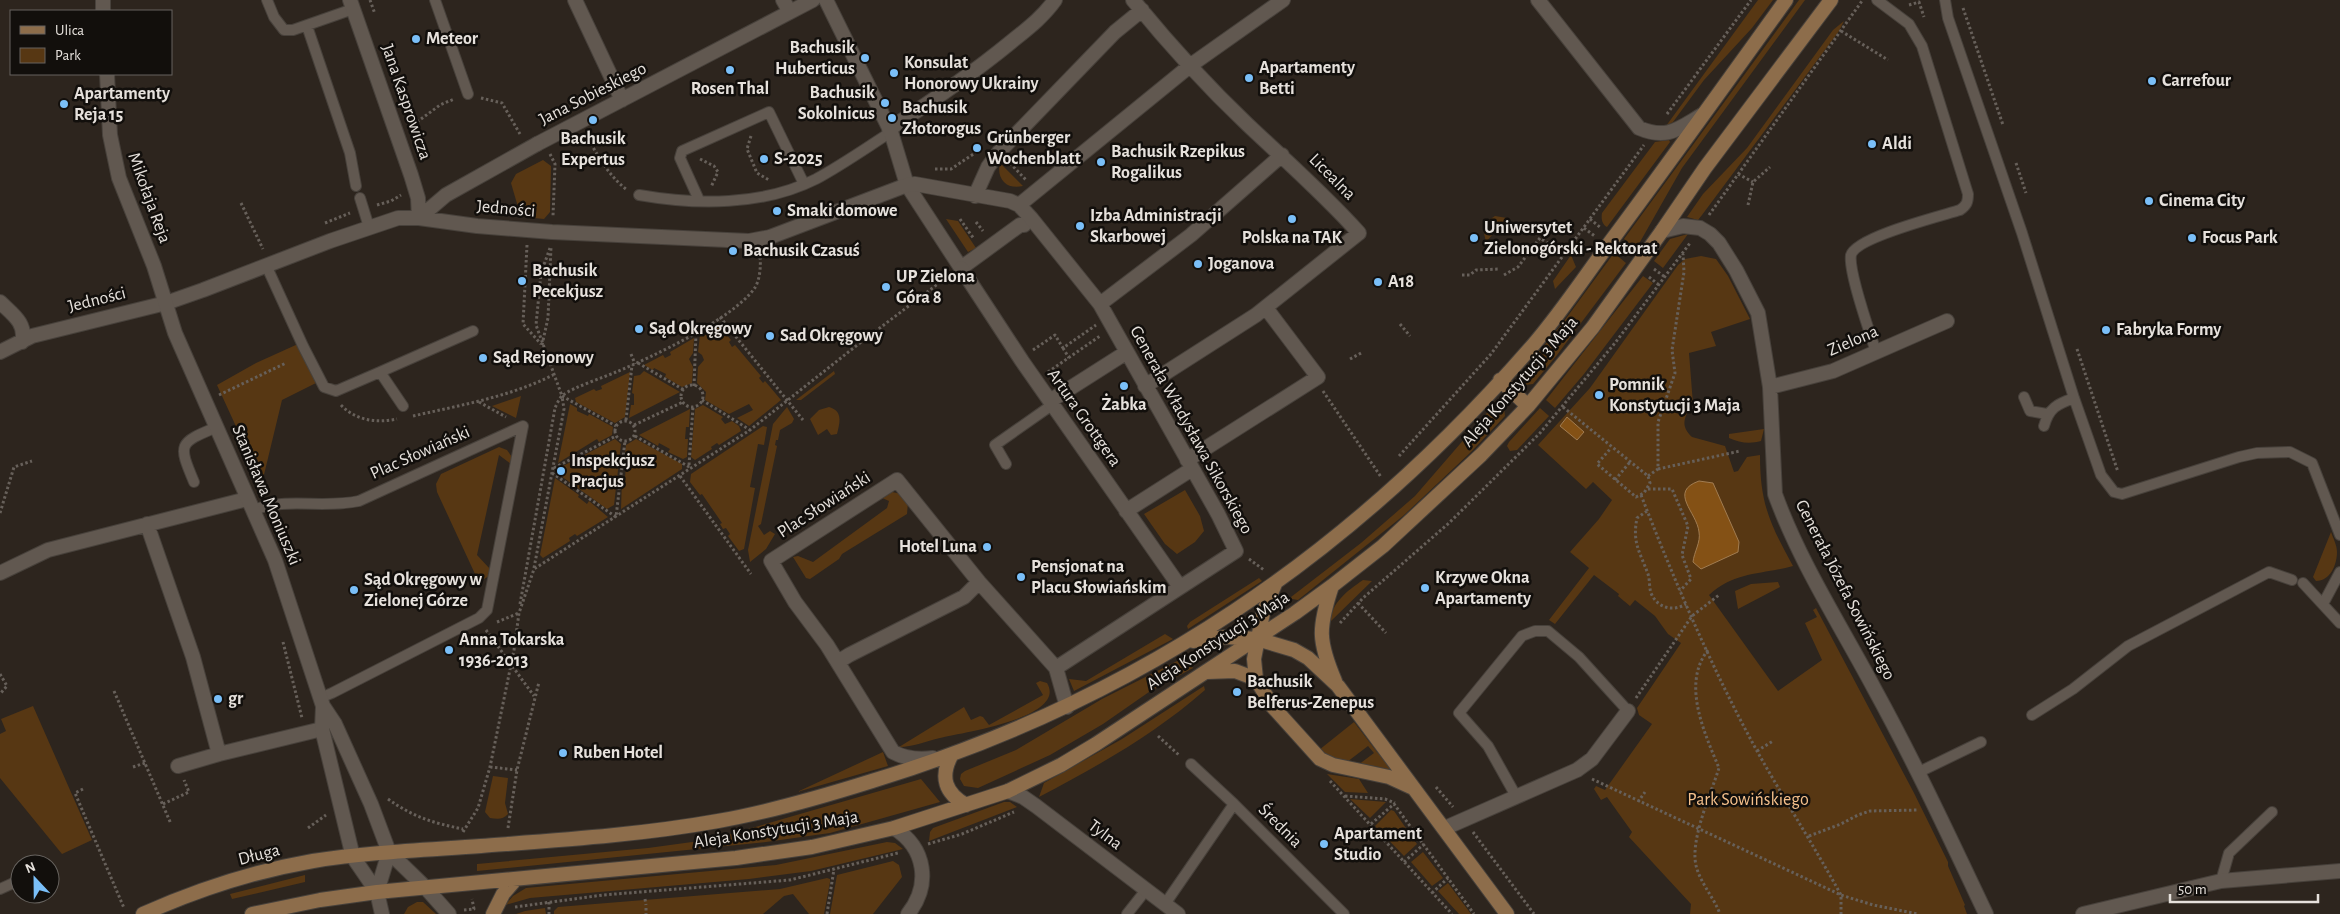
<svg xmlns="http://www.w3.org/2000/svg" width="2340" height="914" font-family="'Alegreya Sans',sans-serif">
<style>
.green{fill:#573713}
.water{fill:#845115;stroke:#a17c51}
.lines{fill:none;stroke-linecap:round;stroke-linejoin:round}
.service-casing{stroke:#47413b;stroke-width:12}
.pedestrian-casing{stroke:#47413b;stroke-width:16}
.minor-casing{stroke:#47413b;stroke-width:16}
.tertiary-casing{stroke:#47413b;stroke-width:16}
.secondary-casing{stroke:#47413b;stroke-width:16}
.path{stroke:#67605a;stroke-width:3;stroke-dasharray:2.5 2.5;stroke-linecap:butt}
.service{stroke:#615850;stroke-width:10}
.pedestrian{stroke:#615850;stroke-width:14}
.minor{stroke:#615850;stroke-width:14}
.tertiary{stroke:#615850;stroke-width:14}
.secondary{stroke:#8d6d4b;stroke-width:14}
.poi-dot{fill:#7abff8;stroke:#120f0c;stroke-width:2}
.labels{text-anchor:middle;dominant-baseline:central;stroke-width:5;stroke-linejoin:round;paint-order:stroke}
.poi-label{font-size:18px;font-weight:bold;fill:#e6e1dc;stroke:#120f0c;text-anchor:start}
.street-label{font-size:18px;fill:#e6e1dc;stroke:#120f0c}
.park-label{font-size:18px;fill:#f6c18c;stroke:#120f0c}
</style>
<rect width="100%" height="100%" fill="#2d251e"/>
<path class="green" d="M1758,0H1773L1752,28L1704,80L1673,122L1666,126Z
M1799,0H1805L1682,168L1636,249L1624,239Z
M1844,21L1839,31L1702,215L1698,220L1687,217L1703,194L1747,148L1833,30Z
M1669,140L1670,142L1607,227C1602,224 1601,219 1602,213L1655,142Z
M543,160L551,166L550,212L544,219L524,217L520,214L511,183L516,174Z
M1000,163L1023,186C1007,190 996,179 1000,163Z
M1495,216L1507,218L1486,242L1483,229L1489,220Z
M946,219L958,221L976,248L968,252Z
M1688,234L1663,268L1654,261L1670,239Z
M1614,253L1626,263L1557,355L1533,384L1525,385L1521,378L1524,370L1562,324Z
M1571,255L1576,267L1555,289L1553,281Z
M1701,256L1716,259L1728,276L1750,319L1711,332L1716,346L1689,353L1693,404C1685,416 1679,425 1692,437L1725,446L1734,472L1738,471L1747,457L1760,455C1760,504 1770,524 1793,566C1761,575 1736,571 1709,595L1778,691L1822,660L1805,623L1817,617L1813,610L1816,608L1914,793L1948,862V866L1965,905L1964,906L1967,914H1690L1691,904L1629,837L1632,832L1607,797L1601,800L1594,789L1596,786L1605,790L1652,724L1639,715L1637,708L1681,643L1668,634L1655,616L1635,600L1630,606L1618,596L1619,594L1594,575L1555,624L1549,620L1589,568L1570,552L1599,519L1612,500L1593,482L1586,489L1538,445L1590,388L1678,265L1685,259Z
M1643,276L1653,283L1584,374L1555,408L1546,400Z
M717,323L731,340L729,342L732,347L735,345L761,376L759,378L763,383L765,381L781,400L749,426L737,418L753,410L749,404L729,414L705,400L706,392L697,383L698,367L704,360L702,355L698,352L700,335Z
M694,338L693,353L689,359L693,367L692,383L682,387L665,377L666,374L654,368L653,370L644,365L663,355L665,358L671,355L670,352Z
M298,344L318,382L282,400L262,483L217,385L256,363Z
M644,371L680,392L629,418L631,405H634V394L632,393L634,376L640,375Z
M834,371L835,374L801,400H796Z
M630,372L625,417L615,423L576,402L575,398L594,389L596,391L602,389L601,386Z
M521,396L516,418L492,406Z
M570,404L577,408V411L588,416L589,414L613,427L612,435L599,442L597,439L558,463Z
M703,405L723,417L721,419L725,424L732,421L739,426L741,431L719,445L717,443L711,447L712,449L695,460L691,457L695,409Z
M1496,405L1504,408L1505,416L1472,451L1403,516L1298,600L1292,599L1291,597L1361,543L1415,496L1492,407Z
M787,407L794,419L792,423L780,430L778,440H776L775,445L777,446L761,524L758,526L764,535L770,531L775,534L766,549L750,562L748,550L773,424Z
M829,407C843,411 840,422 837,434L831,435L827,429L818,435L810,419L819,410Z
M1540,408L1549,416L1517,450L1510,451L1507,446L1509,442Z
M690,409L689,427H686L685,439H688L687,457L683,459L668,452L670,449L659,443L658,446L639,435Z
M763,426L767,427L764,445L758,444L750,487L755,488L744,549L739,551L728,536L730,534L726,528L723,529L720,524L722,523L702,494L700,495L690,482L691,474Z
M1764,429L1761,441C1750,444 1740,443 1729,438V434Z
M615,439L621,444L614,505L607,509L561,476L564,472L563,466Z
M636,439L682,464V469L621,509L622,478H625L626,465L624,464L626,445Z
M499,447L507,450L512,457L511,464L499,455L477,555L490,569L489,576L484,579L476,576L437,492L436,484L441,474Z
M555,478L579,495L578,497L587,504L589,501L608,517L577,536L575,534L569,538L570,541L543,558L540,555Z
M1185,490L1200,516L1204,531L1195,542L1177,554L1165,544L1144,514Z
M888,491L901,494L908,502L907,514L842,554L839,559L810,579L806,578L793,557L798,556L813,562L887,508L889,501L880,497Z
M2331,532C2333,538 2337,545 2337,552C2337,565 2330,581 2316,581L2313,577Z
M1259,578L1262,581L1188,629L1187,626L1190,622Z
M1363,580L1372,581L1330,622C1332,602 1347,591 1363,580Z
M1778,582L1780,587L1738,609L1735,591L1751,584Z
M1165,634L1173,639L1074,691L1069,679L1086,681Z
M1185,657L1193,668L1149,692L1103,724L1050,755L978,788L964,786L960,779L961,774L965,771L1016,750L1102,699Z
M1040,681L1047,683C1068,718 960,733 940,738C926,741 913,747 899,747L964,707L971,720L980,716L983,717L989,725L1043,695L1036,683Z
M1204,686L1205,690C1155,734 1098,766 1039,797L1044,783L1122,739Z
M33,706L92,840L62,854L0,778V734L6,731L1,719Z
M1354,722L1377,752L1396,770L1394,771L1375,766L1358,765L1374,753L1368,746L1347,762L1329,759L1319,750Z
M883,752L888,766L797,792Z
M1327,774L1359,779L1368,793L1345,792Z
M493,776L508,778L505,803L508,814C503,820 497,819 490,818L485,812Z
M921,779L940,802L830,833L766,842L477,871V864L648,848L714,839Z
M1350,799L1386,802L1370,818Z
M1004,802H1010L1017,807L929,841L930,832L933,828Z
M1391,810L1394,811L1417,844L1404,856L1375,826Z
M887,842L895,843L903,849L811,871L749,879L530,898L505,905L513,896L526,888L776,865Z
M1423,852L1443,878L1432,886L1411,862Z
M893,861L899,865L902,877L873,914H830L837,875Z
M305,875V882L232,899L230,894Z
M827,878L830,879V882L824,914H809L793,894L784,896L763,914H554V911L558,907L780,889Z
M1448,883L1471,914H1459L1438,891Z
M417,902H423L436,914H404L408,907Z
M545,908L546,914H516L525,911Z"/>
<path class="water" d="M1567,417L1584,432L1577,440L1560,426Z
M1699,481L1713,483L1739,542L1738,552L1701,569L1693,562C1694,552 1701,542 1699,532C1697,512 1668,492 1699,481Z"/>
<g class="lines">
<g class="service-casing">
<path id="service" d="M267,0L274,17L284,30H293L353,9
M435,0L468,94
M1945,0L1948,18L2022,233L2074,398L2101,475L2114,492L2122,494L2239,457L2257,453L2290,452L2312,463L2340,535
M307,26L350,153L356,186
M639,195C696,205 763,206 816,179C842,165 866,148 891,132
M360,198L369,227
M699,200L680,158L682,151L769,112L804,184
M266,265L303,346L324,387L336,391L380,372L403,406
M1876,352C1870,333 1848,271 1851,255C1856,237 1941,216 1960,210C1967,205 1968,202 1968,194L1922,46L1909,24L1877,0
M380,372L473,331
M2024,397L2030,411L2047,414
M2044,426C2049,408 2057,404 2074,398
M1006,464L995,445L1052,405
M194,482C178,444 178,443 217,427
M253,510C287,497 323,509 359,501L523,426L487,610L479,618L332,693L320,698
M2303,583L2340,623
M2323,604L2340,572
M2032,715L2073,689L2128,646L2269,572L2292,580
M1191,764L1234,804L1344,914
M1919,772L1981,742
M1516,796L1488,746L1459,713L1522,636L1535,631H1548L1579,657L1628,711
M2221,881L2229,853L2272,812
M0,889L20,880
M1165,904L1234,804
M1127,914L1146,890"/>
</g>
<g class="pedestrian-casing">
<path id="pedestrian" d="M575,0L622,100
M783,0L790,12
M826,0L891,132L907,185L961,268L1020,225H1024
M889,129C931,102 972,74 1011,42C1027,29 1043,17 1055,0
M537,144L813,0"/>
</g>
<g class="minor-casing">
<path id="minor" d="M350,0L411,175L418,198L419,218
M1133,0C1168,43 1207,86 1247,124C1285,160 1324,194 1359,233L1256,315L1145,386
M1538,0L1639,128C1667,140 1678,129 1702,115
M975,196L988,167L999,152L1115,32L1142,10
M1019,205L1191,65L1283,0
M419,218L446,195L537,144
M1662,231L1683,226L1700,228L1710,234L1719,243L1736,270L1758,313L1770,387L1775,494C1800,563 1841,626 1875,690C1915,763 1950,838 1986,914
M961,268L1022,361L1180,587
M0,302C12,314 27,323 22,342
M1100,304L1191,235L1282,155
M0,352L32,336L166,303L203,290L330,241L398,218H419L477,226L552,232L749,241L770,237L907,185L915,184L1010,201L1019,205L1031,218L1100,304L1218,514L1236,551L1056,668
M1770,387L1833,371L1947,321
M1050,401L1127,352
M1187,460L1318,377L1266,308
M1126,511L1192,469
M147,524L193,657L219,754L322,729
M0,573L48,550L247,499
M838,662L849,655L964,597L979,582
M933,758C918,760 906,759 893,752L827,645L795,602L771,561L897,480L979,582L1056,668L1067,707
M178,766L219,754
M1008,791L1023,797L1036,806L1178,914
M894,828C926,848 931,885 908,914
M1445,828L1577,770L1592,759L1628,711
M2083,914L2221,881L2340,871"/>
</g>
<g class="tertiary-casing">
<path id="tertiary" d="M103,0V11
M107,74L110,135L119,178L154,266L175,333L275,560L323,706L335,724L371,804L389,852L377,892
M323,706L322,729L353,857L377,892L382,914
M389,852L425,887L449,914"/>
</g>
<g class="secondary-casing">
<path id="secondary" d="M1500,380L1528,406
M1275,584L1263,613L1254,659L1256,679L1273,707L1320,759L1333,765L1389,777L1413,788
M1332,586C1318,628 1318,641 1335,681
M1193,641L1226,637L1257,639L1294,650L1308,658L1338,686L1507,914
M1207,672L1235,671L1256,679
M951,756C940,777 945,793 966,805
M143,914C197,890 255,871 313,861C369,852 425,850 481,846C560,840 640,835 718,821C770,812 821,797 872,781C1138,700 1352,554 1534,344C1564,309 1589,270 1617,233C1674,156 1730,78 1786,0
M252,914L320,900L377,892L736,858L812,847L894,828L1008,791L1061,765L1096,744L1295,613L1332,586L1383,546L1481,455L1528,406L1593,327L1662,231L1705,168L1831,0
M493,914L503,894L516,879"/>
</g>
<path class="path" d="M370,0L375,14
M1909,5L1919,2L1924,17
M1963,8L2003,125
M1841,31L1888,60
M481,98L502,103L520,134
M1667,114L1751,0
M413,125L440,105L454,99
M586,135C598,156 608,175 627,190
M751,136L747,149L757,173L769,180
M550,154L555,164L553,216
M700,159L714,166L718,172L711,187
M1010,163L1026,180
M2016,163L2026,193
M935,169H951L978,151
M1738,174L1753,182
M241,203L263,249
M377,205L391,201L401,195
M1748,205L1753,182L1770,167
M1709,215L1862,1
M960,219L974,239
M1590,219L1601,228
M976,222L983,231
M325,223L350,213
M1584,228L1596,237
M527,245L523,324L541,344
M550,248L541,273L536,325L562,396
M1654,269L1665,277
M1462,275H1470L1476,270L1499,269
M1504,275L1518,267L1540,238L1565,255
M1649,277L1659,285
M720,317L803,420
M1400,324L1410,336
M542,345L548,318L551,247
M1063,348L1069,358
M2077,349L2118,472
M1033,350L1055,335L1063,348L1096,325
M631,354L635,364
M1350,359L1363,352
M638,363L684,390
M1048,372L1100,336
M681 396a11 11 0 1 1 22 0a11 11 0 1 1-22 0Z
M694,386L696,333
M1323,391L1381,477
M219,395L286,363
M702,400L750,430
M479,402L506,417
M341,405C356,421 377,423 397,419
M1563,407L1648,476L1650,483L1644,493L1636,497L1597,464L1611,448
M413,416C461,405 509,397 553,375
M626,420L632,365
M615 431a10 10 0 1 1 20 0a10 10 0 1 1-20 0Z
M634,425L683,402
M635,436L691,468
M1399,456L1491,354L1644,145
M689,465L693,407
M554,468L616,436
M1658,469L1740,451
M552,473L616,517L625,441
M680,476L751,574
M1648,476L1658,469V422L1675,373L1672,350L1684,272L1683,254
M1615,480L1630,462
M1648,489H1672L1688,526L1682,555L1691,579L1680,591
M1641,495C1675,582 1712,669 1757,751C1784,799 1814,846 1841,895V914
M1647,511L1637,518C1632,543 1640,552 1648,574C1650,580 1649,587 1651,593C1657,608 1673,612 1686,604
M0,513L14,467L32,461
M1249,559L1264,570
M534,568L564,409L562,396L616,426
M1358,603L1386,633
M520,604L555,408C557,404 559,398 563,395C574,387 602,378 616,372C652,357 731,320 754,289C760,281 761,266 760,256
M497,622L519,613
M1340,623L1363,598L1449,523L1540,433L1615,343L1690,243
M486,630L534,696
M283,642L302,718
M1708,650C1681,684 1705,734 1719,768C1711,794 1688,843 1697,869C1702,885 1714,898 1720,914
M0,674L7,686L0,694
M114,691L171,824
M1636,698L1692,616L1719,595
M1158,736L1180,756
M1757,751L1773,741
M133,767L145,763
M490,767L517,770
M1592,779L1841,895L1873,905L1918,914
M1330,781L1452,914
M1436,787L1453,807
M83,789L75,793L124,908
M1345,796L1385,799L1395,803
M388,799C413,817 433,823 463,829
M1638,802L1645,792
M163,804L189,792L184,780
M1371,824L1394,804L1474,914
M308,828L326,815
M508,828L517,770L539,682
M463,832L478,808L490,767L514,650L519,613L534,569L750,430L856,346L947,277
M1473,832L1534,914
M1809,836L1841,824L1858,815L1870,811L1918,810
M928,844L962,834L1014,812
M1404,862L1424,844
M1432,893L1448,878
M645,899L646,905
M549,902V914
M515,907L603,895L790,880L898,853
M646,908V914
M464,910L474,909L472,899
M827,914L834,869"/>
<use href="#service" class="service"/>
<use href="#pedestrian" class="pedestrian"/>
<use href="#minor" class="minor"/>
<use href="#tertiary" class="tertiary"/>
<use href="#secondary" class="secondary"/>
</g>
<g class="poi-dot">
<circle cx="416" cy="39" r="5"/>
<circle cx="865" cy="58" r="5"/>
<circle cx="730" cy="70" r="5"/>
<circle cx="894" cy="73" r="5"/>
<circle cx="1249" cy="78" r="5"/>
<circle cx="2152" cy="81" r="5"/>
<circle cx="885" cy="103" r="5"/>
<circle cx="64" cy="104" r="5"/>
<circle cx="892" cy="118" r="5"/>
<circle cx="593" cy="120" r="5"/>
<circle cx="1872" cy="144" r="5"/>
<circle cx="977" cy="148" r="5"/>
<circle cx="764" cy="159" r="5"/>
<circle cx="1101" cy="162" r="5"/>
<circle cx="2149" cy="201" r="5"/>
<circle cx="777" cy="211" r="5"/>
<circle cx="1292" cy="219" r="5"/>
<circle cx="1080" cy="226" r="5"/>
<circle cx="1474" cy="238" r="5"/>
<circle cx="2192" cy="238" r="5"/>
<circle cx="733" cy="251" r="5"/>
<circle cx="1198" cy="264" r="5"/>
<circle cx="522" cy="281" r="5"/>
<circle cx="1378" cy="282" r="5"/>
<circle cx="886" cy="287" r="5"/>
<circle cx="639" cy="329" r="5"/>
<circle cx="2106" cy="330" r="5"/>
<circle cx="770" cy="336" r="5"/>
<circle cx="483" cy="358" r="5"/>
<circle cx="1124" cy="386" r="5"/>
<circle cx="1599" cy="395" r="5"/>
<circle cx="561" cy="471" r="5"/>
<circle cx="987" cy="547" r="5"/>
<circle cx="1021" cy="577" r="5"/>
<circle cx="1425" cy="588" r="5"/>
<circle cx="354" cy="590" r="5"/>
<circle cx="449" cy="650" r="5"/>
<circle cx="1237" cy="692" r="5"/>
<circle cx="218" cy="699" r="5"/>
<circle cx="563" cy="753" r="5"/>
<circle cx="1324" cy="844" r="5"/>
</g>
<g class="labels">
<g class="poi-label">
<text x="426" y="39">Meteor</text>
<text x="855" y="48" text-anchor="end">Bachusik<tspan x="855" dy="21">Huberticus</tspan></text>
<text x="904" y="63">Konsulat<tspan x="904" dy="21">Honorowy Ukrainy</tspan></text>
<text x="1259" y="68">Apartamenty<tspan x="1259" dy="21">Betti</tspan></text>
<text x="2162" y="81">Carrefour</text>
<text x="730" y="89" text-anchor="middle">Rosen Thal</text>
<text x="875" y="93" text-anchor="end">Bachusik<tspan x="875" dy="21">Sokolnicus</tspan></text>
<text x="74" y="94">Apartamenty<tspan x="74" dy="21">Reja 15</tspan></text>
<text x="902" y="108">Bachusik<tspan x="902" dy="21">Złotorogus</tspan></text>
<text x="987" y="138">Grünberger<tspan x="987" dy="21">Wochenblatt</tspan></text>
<text x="593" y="139" text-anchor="middle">Bachusik<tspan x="593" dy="21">Expertus</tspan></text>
<text x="1882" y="144">Aldi</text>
<text x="1111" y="152">Bachusik Rzepikus<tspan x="1111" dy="21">Rogalikus</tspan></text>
<text x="774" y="159">S-2025</text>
<text x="2159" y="201">Cinema City</text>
<text x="787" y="211">Smaki domowe</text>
<text x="1090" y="216">Izba Administracji<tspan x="1090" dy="21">Skarbowej</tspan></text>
<text x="1484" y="228">Uniwersytet<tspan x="1484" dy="21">Zielonogórski - Rektorat</tspan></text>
<text x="1292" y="238" text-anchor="middle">Polska na TAK</text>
<text x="2202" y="238">Focus Park</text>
<text x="743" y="251">Bachusik Czasuś</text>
<text x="1208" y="264">Joganova</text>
<text x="532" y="271">Bachusik<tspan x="532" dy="21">Pecekjusz</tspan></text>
<text x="896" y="277">UP Zielona<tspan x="896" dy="21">Góra 8</tspan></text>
<text x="1388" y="282">A18</text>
<text x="649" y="329">Sąd Okręgowy</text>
<text x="2116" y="330">Fabryka Formy</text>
<text x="780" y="336">Sad Okręgowy</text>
<text x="493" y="358">Sąd Rejonowy</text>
<text x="1609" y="385">Pomnik<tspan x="1609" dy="21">Konstytucji 3 Maja</tspan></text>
<text x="1124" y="405" text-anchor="middle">Żabka</text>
<text x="571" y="461">Inspekcjusz<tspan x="571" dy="21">Pracjus</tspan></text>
<text x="977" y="547" text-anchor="end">Hotel Luna</text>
<text x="1031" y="567">Pensjonat na<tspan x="1031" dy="21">Placu Słowiańskim</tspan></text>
<text x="1435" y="578">Krzywe Okna<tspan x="1435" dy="21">Apartamenty</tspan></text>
<text x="364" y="580">Sąd Okręgowy w<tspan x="364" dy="21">Zielonej Górze</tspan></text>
<text x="459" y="640">Anna Tokarska<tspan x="459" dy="21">1936-2013</tspan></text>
<text x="1247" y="682">Bachusik<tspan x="1247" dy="21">Belferus-Zenepus</tspan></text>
<text x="228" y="699">gr</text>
<text x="573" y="753">Ruben Hotel</text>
<text x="1334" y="834">Apartament<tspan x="1334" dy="21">Studio</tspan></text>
</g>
<g class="street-label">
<text transform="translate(593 94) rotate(-27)">Jana Sobieskiego</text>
<text transform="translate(406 102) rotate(71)">Jana Kasprowicza</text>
<text transform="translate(1332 177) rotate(45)">Licealna</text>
<text transform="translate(149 198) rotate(70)">Mikołaja Reja</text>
<text transform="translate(506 209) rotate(5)">Jedności</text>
<text transform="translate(97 300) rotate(-14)">Jedności</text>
<text transform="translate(1853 341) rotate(-23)">Zielona</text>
<text transform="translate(1520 382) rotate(-49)">Aleja Konstytucji 3 Maja</text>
<text transform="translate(1084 418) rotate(55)">Artura Grottgera</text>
<text transform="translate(1191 430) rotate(61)">Generała Władysława Sikorskiego</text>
<text transform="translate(420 453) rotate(-24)">Plac Słowiański</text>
<text transform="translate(266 495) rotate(67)">Stanisława Moniuszki</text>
<text transform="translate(824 505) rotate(-33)">Plac Słowiański</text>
<text transform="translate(1845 590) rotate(63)">Generała Józefa Sowińskiego</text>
<text transform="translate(1218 641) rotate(-33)">Aleja Konstytucji 3 Maja</text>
<text transform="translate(1280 826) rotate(45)">Średnia</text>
<text transform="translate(776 830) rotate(-9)">Aleja Konstytucji 3 Maja</text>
<text transform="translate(1105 835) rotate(37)">Tylna</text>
<text transform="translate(259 855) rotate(-14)">Długa</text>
</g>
<g class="park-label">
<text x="1748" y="800">Park Sowińskiego</text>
</g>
</g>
<rect x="10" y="10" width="162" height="65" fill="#120f0c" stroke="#67635f"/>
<rect x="20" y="26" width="25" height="8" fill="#8d6d4b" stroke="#67635f"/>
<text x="55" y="35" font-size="15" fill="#e6e1dc">Ulica</text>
<rect x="20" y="48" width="25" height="15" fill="#573713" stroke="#67635f"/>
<text x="55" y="60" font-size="15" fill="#e6e1dc">Park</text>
<g transform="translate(35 879) rotate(338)"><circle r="24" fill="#120f0c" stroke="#67635f"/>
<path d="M0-4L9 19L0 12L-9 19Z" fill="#7abff8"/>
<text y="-8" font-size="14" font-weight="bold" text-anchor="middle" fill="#e6e1dc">N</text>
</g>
<path d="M2170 894v8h148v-8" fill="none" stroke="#e6e1dc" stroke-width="2.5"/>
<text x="2178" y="894" font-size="15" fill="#e6e1dc" stroke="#120f0c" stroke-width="4" paint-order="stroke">50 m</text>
</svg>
